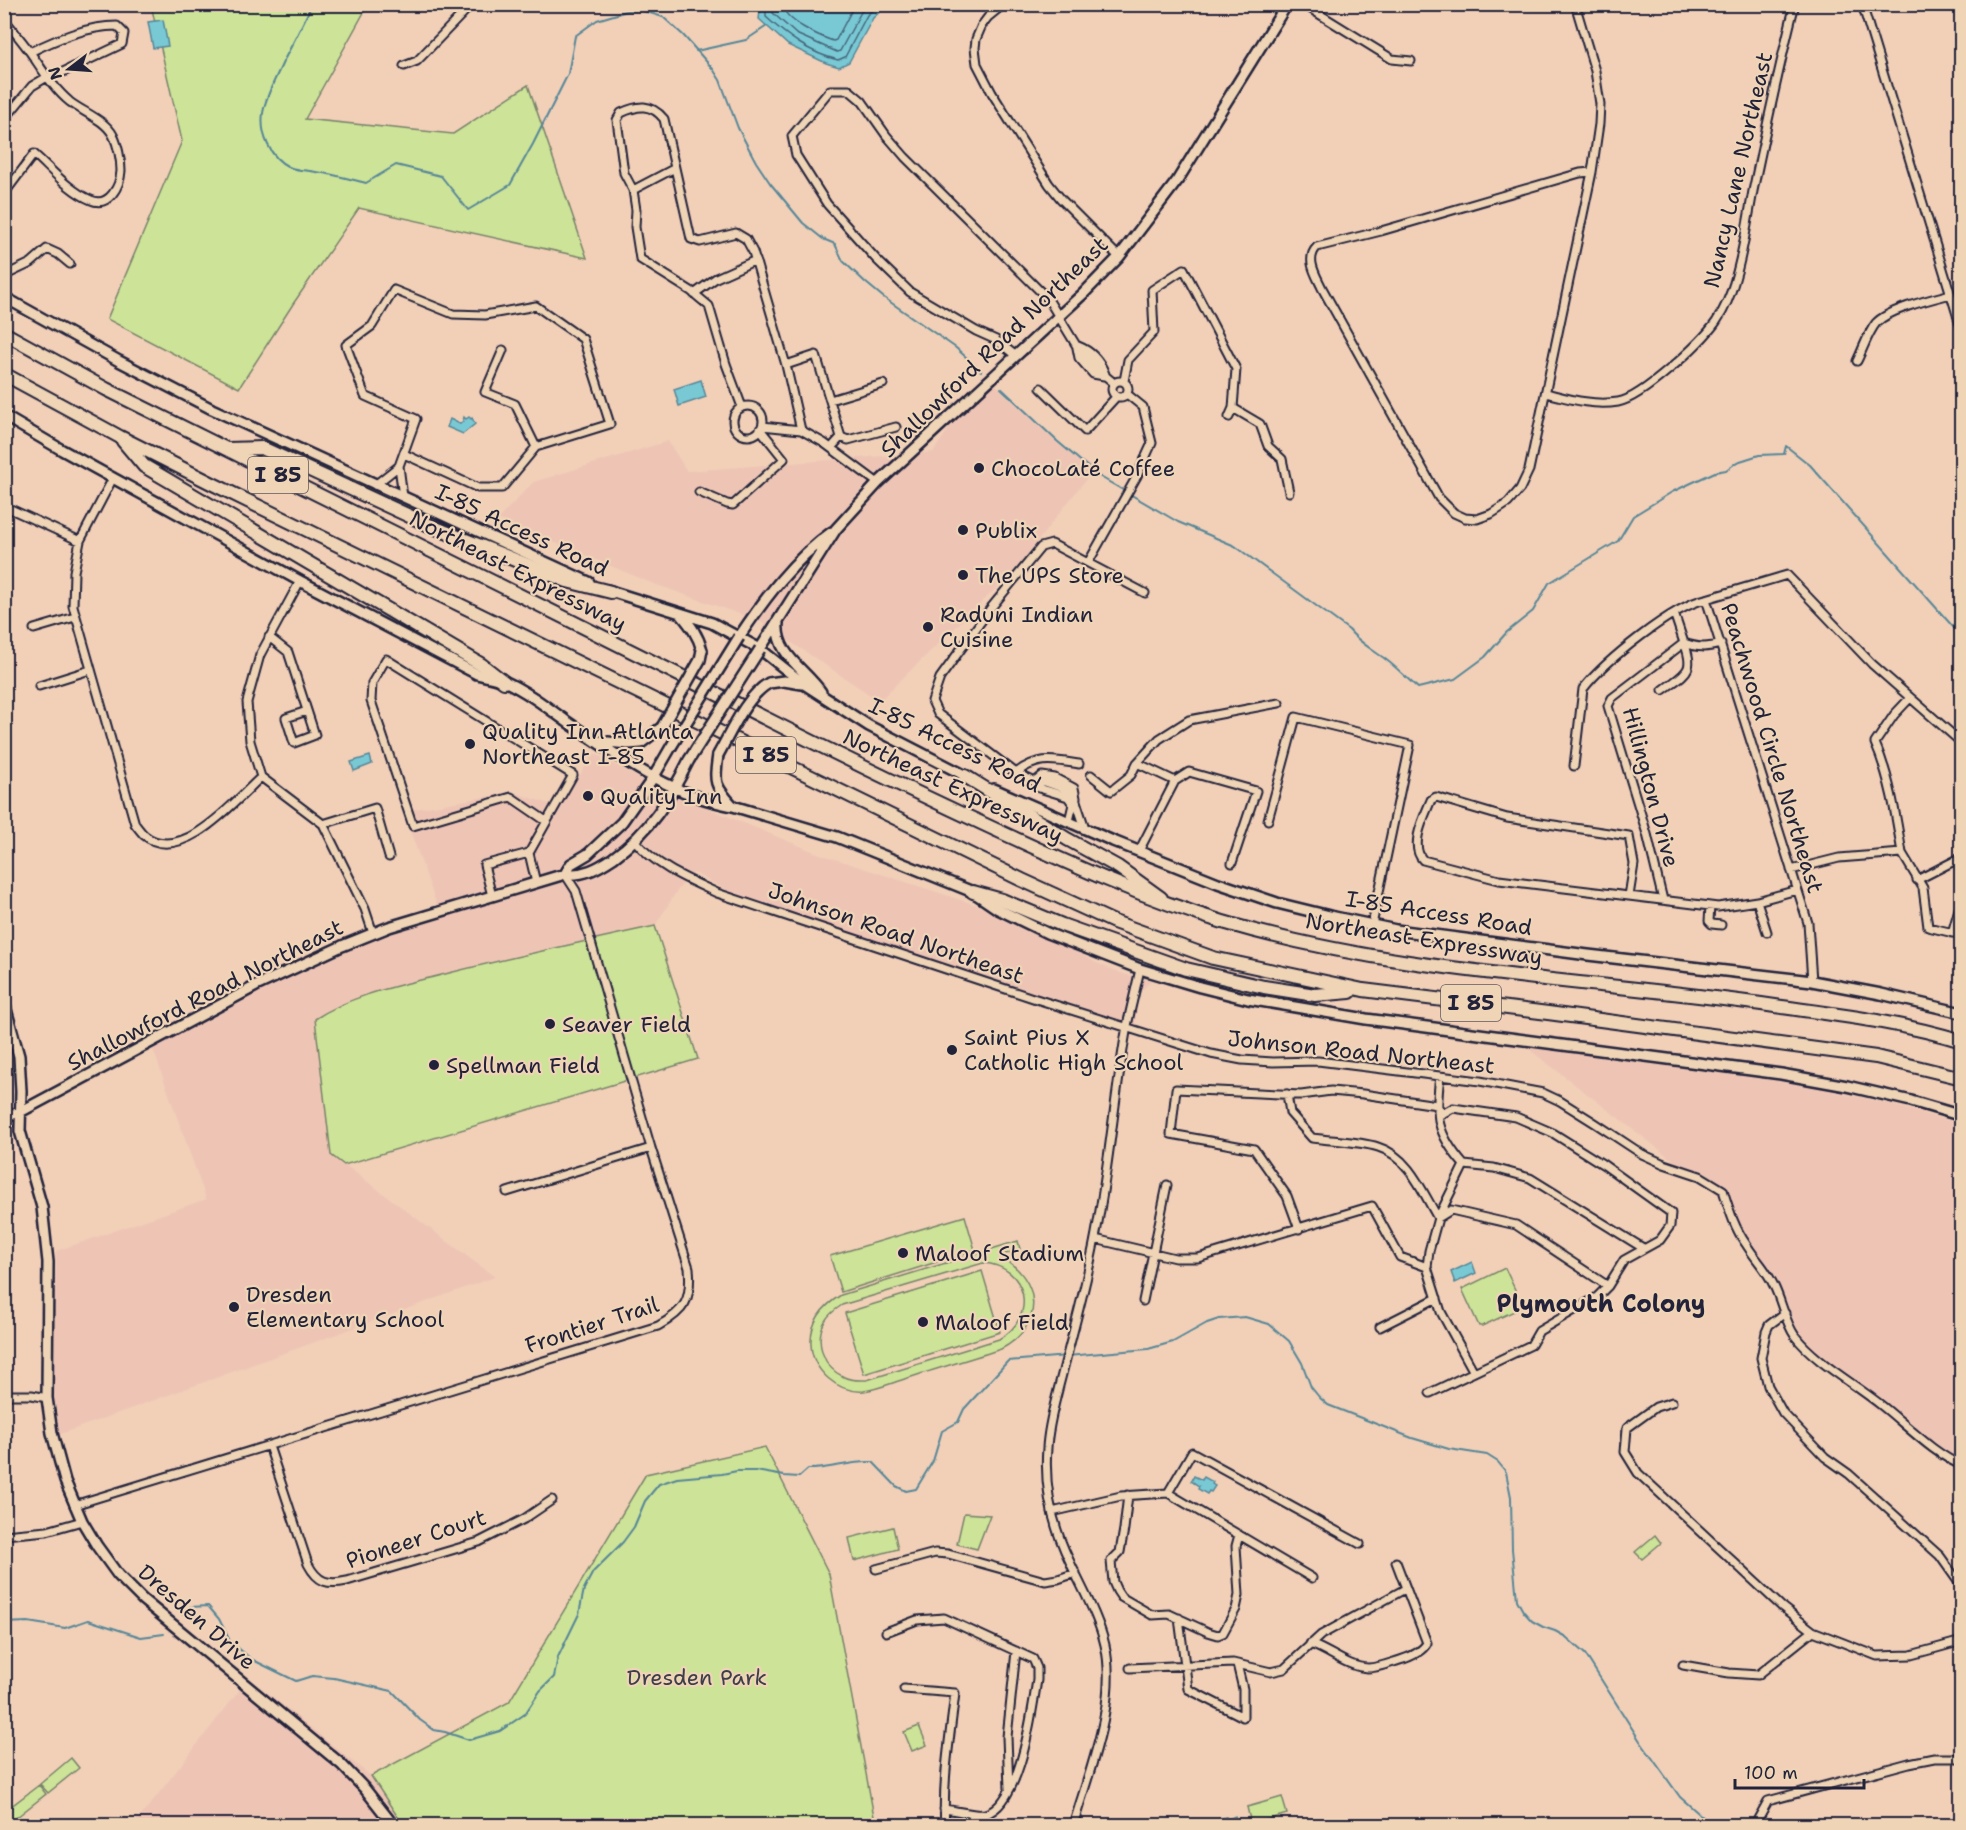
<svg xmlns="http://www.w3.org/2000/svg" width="1966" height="1830" font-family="'Shantell Sans',sans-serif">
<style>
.built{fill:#eec5b5}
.green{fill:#cde398;stroke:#78826a;stroke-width:1.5;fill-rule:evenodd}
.water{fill:#79c9d5;stroke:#568697;stroke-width:1.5}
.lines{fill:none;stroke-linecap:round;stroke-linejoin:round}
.shore{stroke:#456579;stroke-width:1.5}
.stream{stroke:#568697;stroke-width:2}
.street-casing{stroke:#22223b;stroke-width:11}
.secondary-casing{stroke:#22223b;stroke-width:14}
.highway-casing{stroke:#22223b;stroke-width:16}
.street{stroke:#efd4b6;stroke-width:7}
.secondary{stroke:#efd4b6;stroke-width:9}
.highway{stroke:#efd4b6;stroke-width:12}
.secondary-bridge-casing{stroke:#22223b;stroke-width:14;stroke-linecap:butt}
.secondary-bridge{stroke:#efd4b6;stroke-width:9}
.poi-dot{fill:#22223b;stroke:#efd4b6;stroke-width:2}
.labels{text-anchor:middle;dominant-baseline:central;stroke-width:4.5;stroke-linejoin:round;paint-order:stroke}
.shield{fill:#efd4b6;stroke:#605760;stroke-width:1.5}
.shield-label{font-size:21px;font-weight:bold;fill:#22223b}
.street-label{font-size:22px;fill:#22223b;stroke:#efd4b6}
.poi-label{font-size:22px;fill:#22223b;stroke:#efd4b6;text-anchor:start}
.park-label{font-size:22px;fill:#3c3f49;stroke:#efd4b6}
.neighbourhood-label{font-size:24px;font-weight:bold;fill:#22223b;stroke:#efd4b6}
</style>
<rect width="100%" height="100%" fill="#f2d0b8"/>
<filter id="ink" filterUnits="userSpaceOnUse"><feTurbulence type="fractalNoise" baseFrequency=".0167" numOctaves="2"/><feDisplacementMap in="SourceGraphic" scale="12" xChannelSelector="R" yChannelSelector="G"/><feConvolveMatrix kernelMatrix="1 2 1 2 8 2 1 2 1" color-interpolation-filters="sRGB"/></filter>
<g filter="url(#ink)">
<path class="built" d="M993,382L1071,454L1095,468L1015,570L879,701L759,621L651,583L498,519L533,482L668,441L687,471L933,452L964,406Z
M594,753L658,788L820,854L1011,916L1097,963L1124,974L1151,981L1139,993L1135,1028L1030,997L749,902L694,873L679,888L655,926L526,954L362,996L315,1019L332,1155L495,1277L58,1435L54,1396L56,1251L206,1199L151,1044L369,932L437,906L403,811L513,792L559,807Z
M1526,1047L1793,1083L1887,1103L1961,1124V1465L1939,1455L1874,1409L1803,1340L1775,1283L1718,1195Z
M249,1678L371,1776L403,1825L133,1826Z"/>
<path class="green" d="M151,5H368L305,119L453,134L528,85L587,258L359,208L293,304L239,388L107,319L182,141Z
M655,926L698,1059L344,1165L331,1155L315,1019C355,993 403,985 449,973C517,956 586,941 655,926Z
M965,1216L975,1250L841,1292L830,1256Z
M1018,1241L1020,1249L1000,1256C1042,1280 1045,1326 1001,1349C970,1359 939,1368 908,1378C894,1382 878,1389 864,1391C837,1393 812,1370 811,1344C810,1322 823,1306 841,1295ZM983,1263C1028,1266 1038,1318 999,1339L867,1380C859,1380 852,1381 844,1377C823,1368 814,1341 825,1321C829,1314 836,1309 842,1305Z
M1505,1268L1523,1307L1482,1326H1479L1462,1289Z
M982,1271L1000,1332L864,1374L845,1313Z
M765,1447L829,1574L875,1822L866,1826L403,1825L371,1776L509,1702L646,1474Z
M964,1513L990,1515L977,1549L957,1544Z
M893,1527L898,1549L854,1561L849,1538Z
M1655,1535L1661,1543L1642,1559L1635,1552Z
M919,1726L927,1745L912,1751L904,1732Z
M71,1758L79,1768L48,1793L40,1784Z
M39,1785L46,1794L12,1821L5,1811Z
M1282,1797L1287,1814L1251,1824L1247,1807Z"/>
<path class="water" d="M761,4H897V5L894,8L882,10L873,18L849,62L839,67L826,63L788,45L759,19Z
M163,20L168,46L153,48L148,22Z
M701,380L706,397L679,406L674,389Z
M464,417L466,419L469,417L471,419L472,418L475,424L463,434L447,427L450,419L460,424L463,421Z
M370,756L372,764L354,771L351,762Z
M1472,1262L1476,1273L1455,1283L1451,1272Z
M1194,1476L1202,1480L1204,1477L1213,1482L1212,1484L1215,1486L1211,1492L1209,1491L1207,1494L1198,1489L1199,1486L1191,1481Z
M1235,1816L1237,1823L1229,1825H1217L1215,1820L1226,1817L1227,1820Z"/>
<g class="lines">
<path class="shore" d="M766,4V17C787,36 809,53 838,60L845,57L867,15L879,4
M773,4V13L796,34L837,52L840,51L861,12L868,4
M782,4C784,21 819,36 833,41L836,40L855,4"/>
<path class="stream" d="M312,4C303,24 293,43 283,62C276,78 266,95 263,113C260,134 270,158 289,167C298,171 307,170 316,172C333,174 349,179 366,183L396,165L441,176L468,210L510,185L533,144L568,74L575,36L597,20L627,11L640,10L663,17L683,35L713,69L720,80L738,128L756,162L770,183L803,223L823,239L835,244L843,261L865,282L883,297L956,348L981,371
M696,51L746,40L767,26
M1001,388L1057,441L1097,475L1178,522L1235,546L1349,630C1358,641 1367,646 1378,654C1393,663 1405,677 1418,688L1455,679L1485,657L1507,632L1533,611L1549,583L1618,541L1633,516L1672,492L1715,472L1726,470L1737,462L1759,455L1784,454L1786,446L1810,465L1962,637
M182,1614L190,1607L208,1606L219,1619L230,1641L251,1659L296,1681L312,1676L334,1678L392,1691L420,1720L434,1730L445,1732L469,1740L500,1731L525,1714L540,1691L554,1677L558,1657L579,1614L584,1589L593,1572L623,1542L634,1527L645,1501L659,1484L677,1478L722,1474L737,1471H756L784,1476L799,1477L808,1469C832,1469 849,1461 873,1462L896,1486L906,1491L916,1489L933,1461L942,1431L958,1422L964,1409L1008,1361L1148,1349L1173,1342L1207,1323L1219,1319L1245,1317L1269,1324L1289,1341L1302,1363L1311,1387L1319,1397L1328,1405L1412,1438L1449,1449L1487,1455L1498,1462L1506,1472L1511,1497L1512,1549L1517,1600L1523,1611L1532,1621L1543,1627L1555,1631L1566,1637L1585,1654L1640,1741L1680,1797L1713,1826
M4,1623L28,1622L65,1628L88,1620L141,1637L164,1634
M1875,1826L1962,1819"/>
<g class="street-casing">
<path id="street" d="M1004,4L988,17L982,25L976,39L975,48L977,64L992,93L1049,184L1061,199L1119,257
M1303,4L1392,59L1411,61
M1575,4L1595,71L1600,104L1599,124L1592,172L1529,470L1520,489L1508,503L1491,514L1477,519L1465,518L1454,513L1439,498L1322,288C1316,275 1305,259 1317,247L1381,231L1580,173L1592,172
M1862,4L1962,331
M4,19C13,30 22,41 30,52C42,69 53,88 70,102C83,112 105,120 113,135C118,145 121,160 121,171C120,186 109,208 91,200C69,191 51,169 34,154L4,194
M404,66L417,61L472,4
M4,110L9,114L32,86L47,77L61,73L122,44L124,33L117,26C87,26 57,39 30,52
M633,190L675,168
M4,269L10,273L31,263L47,249L58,254L70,264
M694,294L716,278L756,260
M1078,346C1091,351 1100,361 1105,374
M1077,348L1079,358L1093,374L1104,376
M503,350L485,392L515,404L536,447
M1016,356L996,340L976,331L910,292L876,259L827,204L796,155L792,136L830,90H849L862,101L886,135L905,157L1048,299L1076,345L1097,369L1114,383
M1857,361C1863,349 1868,333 1876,323C1889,309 1932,299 1951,294
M786,365L816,355L841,437L831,448
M1112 389a8 8 0 1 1 16 0a8 8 0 1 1-16 0Z
M1124,381L1128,360L1154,332L1152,290L1184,269L1236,369L1233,408L1260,424L1268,446L1282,459L1289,492
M1041,388L1085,431L1116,397
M1546,393C1570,399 1593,406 1618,402C1642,398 1701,343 1716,322C1720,316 1724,309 1727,302C1740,273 1747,224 1753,191C1766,129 1779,66 1795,4
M830,400L883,384
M733 421a15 15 0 1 1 30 0a15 15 0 1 1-30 0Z
M742,407L726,364L709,306L691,291L640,259L635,227L636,210L633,190L624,173L617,120L621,113C638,105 651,103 664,119L691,239L700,242L736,233L746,239L753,252L786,365L801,430
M1229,417L1233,408
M762,426L801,430L824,443L878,483
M841,437L848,440L896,427
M113,478L80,541L74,572L73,606L135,824C138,828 141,832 144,835C181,866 236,800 261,777
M375,485L399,466
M699,492L727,504L733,505L784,459L760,429
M403,497L399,466L416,419L365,396L346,345L372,326L394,290L453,314L485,315L536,306L583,339L610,424L536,447L502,488H478L404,454
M4,506L80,541
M1088,563L1137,476L1152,443L1143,407L1127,394
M300,581L260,655L247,702L250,741L261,777L323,824L365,909L373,933
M34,629L75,617
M269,637L288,652L315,735L294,743L286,718L307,711
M1684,643C1698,648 1707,648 1721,644
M39,686L90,670
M1663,690C1685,673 1696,672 1684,643
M1137,763L1175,781
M1574,766L1583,689C1604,662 1673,606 1706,599
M1016,773C1038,756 1053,760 1079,764
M1091,775L1111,791L1131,775L1137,763L1159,739L1189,720L1279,703
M1035,782L1039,788L1068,797L1073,804L1069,821
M1035,782L1042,776L1055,778L1074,788L1076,798
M1268,820L1296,717L1410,745L1372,925
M323,824L375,808L389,857
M1085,828L1076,801L1068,790L1045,782H1035L1016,773L938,714L932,701L940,678L990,609L1041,547L1052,544L1145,593
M635,841C657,867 687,879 717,893L1033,998L1211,1054L1242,1060L1273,1062L1318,1061L1480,1081L1543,1093L1560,1101L1595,1123L1642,1154L1664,1164L1700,1176L1723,1190C1729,1209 1734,1227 1746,1244C1755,1259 1767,1270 1774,1286C1782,1302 1785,1322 1795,1336C1815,1362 1855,1384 1881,1405C1903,1422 1937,1457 1962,1465
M1139,851L1175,781L1189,772L1256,791L1232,863
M529,853L573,775L386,659L372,683L371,701L413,826L511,797L546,821
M1902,853C1896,816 1890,777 1875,743L1894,715L1910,698
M1791,870L1839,858L1902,853L1923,888L1928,927L1962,935
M1917,880L1962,857
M492,896L484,865L529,853L536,883
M1629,896L1634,864L1629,836L1507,818L1436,797L1431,800C1424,817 1409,846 1423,860L1499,880L1718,907L1757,901L1797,890
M1663,900L1647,834L1608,706L1612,698L1684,643L1674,613
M1757,901L1767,932
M1710,906L1709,921L1712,924L1721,925
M1952,933L1959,909L1962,910
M1812,981L1808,923L1706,599L1787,575L1872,664L1962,743
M1440,1076C1435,1116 1436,1133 1464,1165L1494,1168L1530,1178L1643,1248
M1287,1094L1290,1113L1312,1138C1334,1141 1358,1141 1378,1147C1409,1156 1423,1193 1438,1218L1429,1251L1427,1267
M1464,1165L1438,1218L1451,1210L1516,1225L1608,1286
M507,1192L651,1148
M1299,1229L1287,1196L1254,1149L1171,1134L1176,1089L1301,1095L1331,1091L1363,1094L1437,1105L1442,1114L1453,1108L1516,1117L1553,1133L1604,1165L1671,1213L1670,1226L1660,1240L1624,1260L1608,1286L1597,1297L1539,1331L1531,1345L1430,1393
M1095,1239L1175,1258H1198L1372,1206L1400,1257L1427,1267L1441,1312L1474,1372
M1143,1301L1167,1185
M1785,1313L1769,1325L1766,1332L1761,1358L1768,1386L1783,1413L1825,1457L1849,1474L1940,1556L1962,1587
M1380,1327L1437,1298
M4,1395H32L47,1398
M1672,1402L1656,1407L1627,1428L1625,1452L1638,1473L1782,1607L1813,1631L1877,1656L1911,1655L1962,1641
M269,1446L308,1564C318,1583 328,1585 347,1581L479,1542L524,1519L552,1500
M1168,1493L1192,1452L1360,1544
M1128,1495L1124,1529L1120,1552L1111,1561L1113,1582L1117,1591L1121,1597L1152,1615L1169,1614L1208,1632L1218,1635L1223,1633L1236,1609L1239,1595L1236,1546L1239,1535
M74,1505L658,1326C685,1311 692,1300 689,1268L651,1148L576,891L565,874
M1052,1512L1121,1496L1168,1493L1312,1578
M4,1535L47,1531L82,1521
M876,1569L935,1553L948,1554L1045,1581L1058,1579L1076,1573
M1179,1618L1188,1689L1243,1717V1689L1237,1664
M886,1632L917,1620L944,1618L1033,1659L1037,1668V1680C1032,1710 1021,1805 985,1814C976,1816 954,1810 944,1809
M1310,1644C1329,1650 1347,1667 1368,1668C1378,1668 1390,1663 1400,1660C1410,1657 1422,1652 1427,1643L1396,1562
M1683,1665L1729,1673L1758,1675L1813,1631
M1130,1668L1233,1663L1271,1672L1284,1669L1321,1635L1405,1589
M904,1689L955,1693C950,1737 942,1782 945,1826
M1009,1788L1007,1737L1016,1651
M642,1826L648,1823L657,1826
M1073,1826C1089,1771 1118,1702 1105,1645C1098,1615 1082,1589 1070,1562C1053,1527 1044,1487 1047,1448C1048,1427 1054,1406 1059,1386C1070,1343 1082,1301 1091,1258C1108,1182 1113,1103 1127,1026C1131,1007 1136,988 1140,969
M1758,1826V1819L1768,1801L1909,1763L1934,1758H1962"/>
</g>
<g class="secondary-casing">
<path id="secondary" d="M4,297L119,361L212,409L589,582
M4,416L62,450L300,581L477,674C486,676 496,678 504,681C526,691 547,707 566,721C619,757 669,795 733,806L837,837L973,892L998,909L1047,933L1140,969L1200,987L1248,999L1366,1019L1781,1074L1847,1086L1911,1101L1962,1116
M607,590L712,623L760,649L804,684L869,726L970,778
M681,614C691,626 698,635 702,650
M778,623C775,654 805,669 821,692
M739,637C765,598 794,559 832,532
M760,649L836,529L878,483L1084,293L1119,257L1177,181L1287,4
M769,683L784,681L802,684
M598,741L628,744L641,743L662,727
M718,755C714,783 714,785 733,806
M994,789L1113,841L1218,883L1277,903L1330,916L1396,930L1588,955L1812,981L1881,994L1962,1013
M565,874L571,864L588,854L622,822L653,778L671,747
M4,1002L19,1056L21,1091L20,1131L42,1207L48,1262L47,1398L52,1433L65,1481L82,1521L97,1546L118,1575L143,1600L341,1764L365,1789L394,1826
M4,1117L20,1112L256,986L342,946L389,927L565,874C584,876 598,868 613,858C649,832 670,799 689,760"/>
</g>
<g class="highway-casing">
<path id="highway" d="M4,333L106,389C320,495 535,603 749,710C830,751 910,790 992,828C1068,863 1143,898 1223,922C1402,975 1591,979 1775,1006C1838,1015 1901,1022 1962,1041
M4,374L120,437L213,484L1022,880L1114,922L1213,958L1363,990L1548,1013L1876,1057L1962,1078
M123,441L144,466L482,665L504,682
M228,449L262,448L431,526L567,581L611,592
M965,776L1067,839L1118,867L1161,898
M973,892L1002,900L1062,925L1186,969L1264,987L1315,995L1350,992"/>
</g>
<use href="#street" class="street"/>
<use href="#secondary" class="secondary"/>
<use href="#highway" class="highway"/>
<g class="secondary-bridge-casing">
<path id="secondary-bridge" d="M662,727L700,660L702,650
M671,747L739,637
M718,755C731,732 746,696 769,683
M689,760L760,649"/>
</g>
<use href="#secondary-bridge" class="secondary-bridge"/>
</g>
</g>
<g class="poi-dot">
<circle cx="979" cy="468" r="6"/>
<circle cx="963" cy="530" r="6"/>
<circle cx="963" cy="575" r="6"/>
<circle cx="928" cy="627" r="6"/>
<circle cx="470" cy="744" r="6"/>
<circle cx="588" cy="796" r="6"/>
<circle cx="550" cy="1024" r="6"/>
<circle cx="952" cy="1050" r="6"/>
<circle cx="434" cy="1065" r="6"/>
<circle cx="903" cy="1253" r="6"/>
<circle cx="234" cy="1307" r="6"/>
<circle cx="923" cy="1322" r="6"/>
</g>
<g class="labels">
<g class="shield">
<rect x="248" y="457" width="60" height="36" rx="4.5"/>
<rect x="736" y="737" width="60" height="36" rx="4.5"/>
<rect x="1441" y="985" width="60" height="36" rx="4.5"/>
</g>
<g class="shield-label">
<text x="278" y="475">I 85</text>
<text x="766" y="755">I 85</text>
<text x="1471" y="1003">I 85</text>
</g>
<g class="street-label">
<text transform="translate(1738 170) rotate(-77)">Nancy Lane Northeast</text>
<text transform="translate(994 347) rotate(-44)">Shallowford Road Northeast</text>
<text transform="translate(522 530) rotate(25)">I-85 Access Road</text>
<text transform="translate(518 571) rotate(27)">Northeast Expressway</text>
<text transform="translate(955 745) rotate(26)">I-85 Access Road</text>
<text transform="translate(1772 748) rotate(73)">Peachwood Circle Northeast</text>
<text transform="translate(953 786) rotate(25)">Northeast Expressway</text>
<text transform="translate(1651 787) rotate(75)">Hillington Drive</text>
<text transform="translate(1439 913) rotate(9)">I-85 Access Road</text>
<text transform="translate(896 933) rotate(19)">Johnson Road Northeast</text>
<text transform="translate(1424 939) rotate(9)">Northeast Expressway</text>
<text transform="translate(205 995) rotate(-27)">Shallowford Road Northeast</text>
<text transform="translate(1361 1052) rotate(6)">Johnson Road Northeast</text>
<text transform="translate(592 1325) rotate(-18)">Frontier Trail</text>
<text transform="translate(416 1539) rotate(-18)">Pioneer Court</text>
<text transform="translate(197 1617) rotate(41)">Dresden Drive</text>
</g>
<g class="poi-label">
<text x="991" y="468">ChocoLaté Coffee</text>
<text x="975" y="530">Publix</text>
<text x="975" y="575">The UPS Store</text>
<text x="940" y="614">Raduni Indian<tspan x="940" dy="25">Cuisine</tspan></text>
<text x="482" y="731">Quality Inn Atlanta<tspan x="482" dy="25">Northeast I-85</tspan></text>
<text x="600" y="796">Quality Inn</text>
<text x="562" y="1024">Seaver Field</text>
<text x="964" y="1037">Saint Pius X<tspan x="964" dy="25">Catholic High School</tspan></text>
<text x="446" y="1065">Spellman Field</text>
<text x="915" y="1253">Maloof Stadium</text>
<text x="246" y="1294">Dresden<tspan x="246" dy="25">Elementary School</tspan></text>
<text x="935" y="1322">Maloof Field</text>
</g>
<g class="park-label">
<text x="697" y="1677">Dresden Park</text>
</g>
<g class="neighbourhood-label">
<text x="1601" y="1304">Plymouth Colony</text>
</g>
</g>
<rect width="1966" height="1830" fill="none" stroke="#efd4b6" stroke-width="24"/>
<rect x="12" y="12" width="1942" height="1806" fill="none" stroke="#22223b" stroke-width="2" filter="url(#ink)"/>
<g transform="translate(69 69) rotate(253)" stroke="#efd4b6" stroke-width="4.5" paint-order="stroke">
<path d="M0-4.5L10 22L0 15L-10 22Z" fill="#22223b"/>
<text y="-9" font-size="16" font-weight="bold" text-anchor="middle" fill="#22223b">N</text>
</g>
<path d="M1735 1779v9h129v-9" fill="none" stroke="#22223b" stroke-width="3"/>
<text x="1744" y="1779" font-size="18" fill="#22223b" stroke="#efd4b6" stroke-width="4.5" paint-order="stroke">100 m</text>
</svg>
